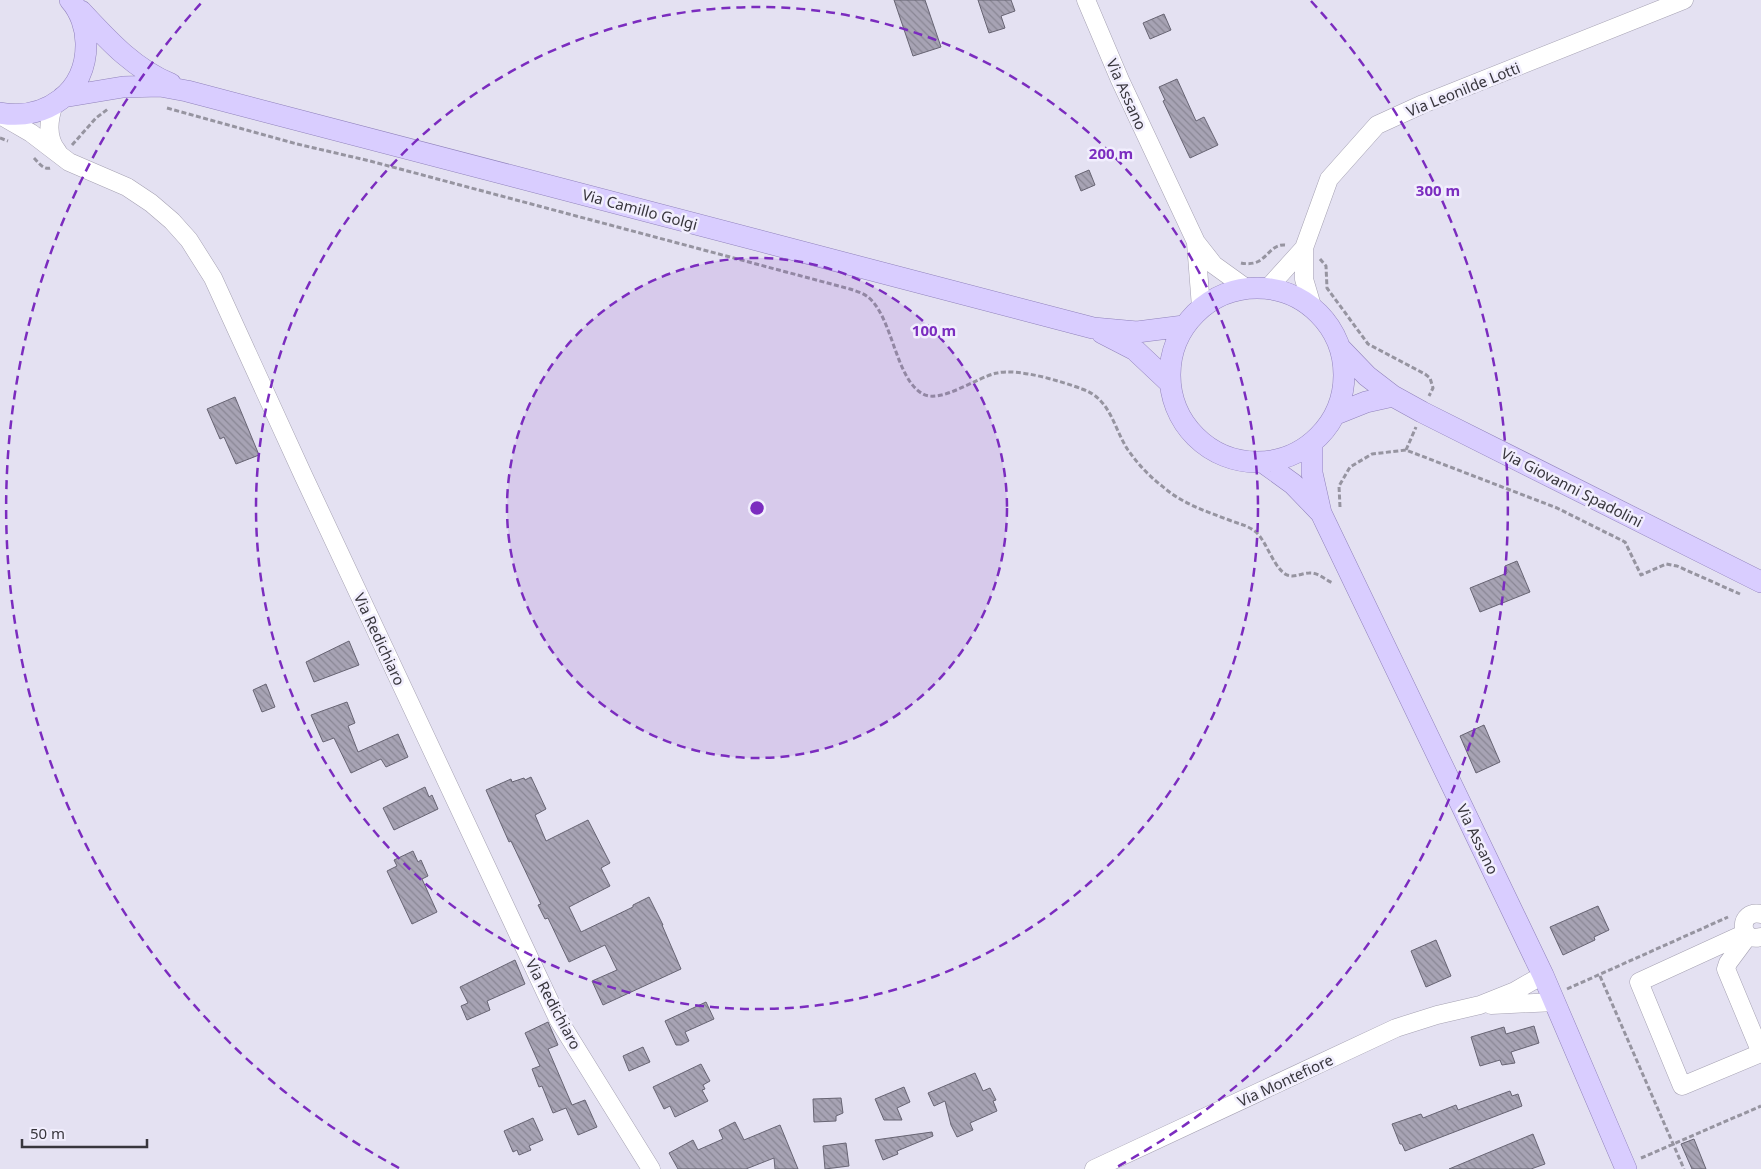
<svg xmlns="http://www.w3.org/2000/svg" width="1761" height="1169" font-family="'Noto Sans',sans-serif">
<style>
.building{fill:url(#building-back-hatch);stroke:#676473}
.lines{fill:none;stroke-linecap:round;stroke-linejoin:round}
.minor-casing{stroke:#a5a1b2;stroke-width:19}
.major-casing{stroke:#9082bb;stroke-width:22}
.path{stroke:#9694a0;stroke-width:3;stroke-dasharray:5 2.5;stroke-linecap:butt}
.minor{stroke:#fff;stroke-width:18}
.major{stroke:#d9cdff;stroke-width:21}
.ring{fill:none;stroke:#7b2cbf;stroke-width:2.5;stroke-dasharray:9 6}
.labels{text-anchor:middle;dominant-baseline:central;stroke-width:5;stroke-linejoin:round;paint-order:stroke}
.street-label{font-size:15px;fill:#38363d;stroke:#f1eefd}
.centre{fill:#7b2cbf;stroke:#f1eefd;stroke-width:2.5}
.ring-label{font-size:15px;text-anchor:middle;font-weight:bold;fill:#7b2cbf;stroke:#f1eefd;stroke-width:5;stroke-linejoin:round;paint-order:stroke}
</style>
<defs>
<pattern id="building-back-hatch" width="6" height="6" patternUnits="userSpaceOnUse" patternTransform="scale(1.25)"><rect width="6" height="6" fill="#a7a3b4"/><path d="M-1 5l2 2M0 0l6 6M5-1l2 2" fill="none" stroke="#898694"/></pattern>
</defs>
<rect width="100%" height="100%" fill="#e4e1f2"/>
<path class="building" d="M894,0H925L941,47L913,56Z
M978,0H1011L1015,11L1001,16L1005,28L989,33Z
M1164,14L1171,30L1150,39L1143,23Z
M1177,79L1196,121L1204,117L1218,145L1190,158L1163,101L1165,100L1159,87Z
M1089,170L1095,185L1081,191L1075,176Z
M235,397L259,455L236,464L224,437L220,439L207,409Z
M1517,561L1530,592L1480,612L1470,588L1507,573L1505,566Z
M349,641L359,665L314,682L306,662Z
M266,684L275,707L262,712L253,690Z
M347,702L355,723L348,726L358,752L398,734L408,757L386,767L381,759L351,773L334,738L323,742L311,715Z
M1484,725L1500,762L1476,773L1460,736Z
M531,777L546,809L535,815L546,841L588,820L610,863L601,868L610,886L569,907L581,932L633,907V905L649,897L663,925H662L681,969L603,1005L592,981L617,970L605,945L569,962L548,918L545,919L538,905L541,904L511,841L509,842L486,790L511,779L512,782L524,778L525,780Z
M425,787L429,797L432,795L438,809L394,830L383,808Z
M413,851L418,862L421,860L428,876L422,879L437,912L412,924L387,871L397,866L394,860Z
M1598,906L1609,930L1594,937L1595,940L1563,955L1550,927Z
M1436,940L1451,976L1426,987L1411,951Z
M515,960L525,984L487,1001L490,1010L467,1020L461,1006L468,1003L460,987Z
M706,1002L714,1019L685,1032L689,1041L681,1045H676L665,1021Z
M548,1022L558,1045L548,1049L572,1105L585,1100L597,1127L578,1135L566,1108L553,1113L542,1086L539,1087L532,1069L540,1066L525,1033Z
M1534,1026L1539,1043L1511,1052L1515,1063L1502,1065L1500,1060L1480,1066L1471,1037L1504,1027L1506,1034Z
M643,1047L650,1062L629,1071L623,1056Z
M701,1064L710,1081L703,1085L705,1089L702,1090L708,1101L675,1117L670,1106L664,1109L653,1087Z
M975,1073L983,1091L990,1088L996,1100L993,1101L997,1111L970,1123L973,1130L957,1137L951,1125L945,1101L934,1106L928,1093Z
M904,1087L910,1102L897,1108L902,1120H884L875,1099Z
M1510,1091L1512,1096L1518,1094L1522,1106L1405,1151L1402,1144H1400L1392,1124L1421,1114L1423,1118L1456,1105L1458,1110Z
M841,1098L843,1113L836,1116V1121L814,1122L813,1099Z
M533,1118L543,1140L529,1146L531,1150L519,1155L517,1150L513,1152L504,1131Z
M735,1122L744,1140L780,1125L798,1169H775L774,1158L746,1169H678L669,1153L693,1140L698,1150L723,1139L719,1130Z
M932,1132L933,1136L897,1151L898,1154L883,1160L875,1140Z
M1533,1134L1545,1164L1531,1169H1449Z
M1694,1139L1706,1169H1692L1681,1144Z
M846,1143L849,1166L825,1169L823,1146Z"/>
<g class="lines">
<g class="minor-casing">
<path id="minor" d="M1086,0L1120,80L1196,242L1214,265L1246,288
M54,104C48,121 46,138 58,152
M0,115L31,133L69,162L127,187L151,203L172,221L189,240L213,278L303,475L558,1019L651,1169
M1196,243L1201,307
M1268,288L1304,248
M1312,306L1304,279V248L1329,179L1377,125L1423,104L1684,0
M1761,914C1738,909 1738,943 1761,937
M1746,933L1639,982L1682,1086L1761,1053L1726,969L1728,963L1748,936
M1491,1005L1555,1002
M1094,1169L1396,1028L1437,1015L1480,1005L1515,991L1543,975"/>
</g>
<g class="major-casing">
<path id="major" d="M81,11C108,40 134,69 171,84
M63,97L123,87L160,86L187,91L1093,328L1137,332L1184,326
M0,113C46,121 87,92 86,43C86,28 80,11 70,0
M1170 375a87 87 0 1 1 174 0a87 87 0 1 1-174 0Z
M1102,333L1135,350L1170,383
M1341,349L1367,376L1393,396L1422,412L1761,582
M1336,414L1366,402L1393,396
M1312,444V473L1321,513L1543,975L1626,1169
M1264,463L1293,484L1320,512"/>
</g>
<path class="path" d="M167,108L297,144L370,161L850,289C856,291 863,293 868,297C893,317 895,379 923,394C941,404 977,377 997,373C1017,368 1061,381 1082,389C1111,399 1113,427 1128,450C1137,463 1149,476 1162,486C1181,503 1205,511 1229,520C1239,524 1247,525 1256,532C1267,542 1274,569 1287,575C1295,578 1302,573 1309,573C1318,572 1325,580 1333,583
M0,138L8,141
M72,145L96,118L108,109
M34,158C39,163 43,170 51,168
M1320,259L1326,266L1327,288L1368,344L1425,374L1430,378L1433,388L1429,396
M1241,263C1245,264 1253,264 1257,262C1268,257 1272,244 1285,245
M1406,450L1416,427
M1340,507L1339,486L1350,467L1372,454L1406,450L1557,508L1625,542L1641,575L1666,564L1677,566L1740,594
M1600,976L1684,1169
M1567,989L1728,917
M1641,1158L1761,1106"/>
<use href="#minor" class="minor"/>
<use href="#major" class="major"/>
</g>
<circle cx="757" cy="508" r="250" fill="#7b2cbf" fill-opacity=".12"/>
<g class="ring">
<circle cx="757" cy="508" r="250"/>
<circle cx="757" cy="508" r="501"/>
<path d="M399 1168A751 751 0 0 1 203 1M1311 1A751 751 0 0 1 1115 1168"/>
</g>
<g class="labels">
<g class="street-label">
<text transform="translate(1463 89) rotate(-22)">Via Leonilde Lotti</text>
<text transform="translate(1127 94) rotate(66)">Via Assano</text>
<text transform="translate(640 209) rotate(15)">Via Camillo Golgi</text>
<text transform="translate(1572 487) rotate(27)">Via Giovanni Spadolini</text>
<text transform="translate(380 639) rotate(65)">Via Redichiaro</text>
<text transform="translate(1478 839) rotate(64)">Via Assano</text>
<text transform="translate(554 1004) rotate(62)">Via Redichiaro</text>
<text transform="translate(1285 1080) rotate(-25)">Via Montefiore</text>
</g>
</g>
<circle cx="757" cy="508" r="8" class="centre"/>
<g class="ring-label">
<text x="1111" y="159">200 m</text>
<text x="1438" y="196">300 m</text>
<text x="934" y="336">100 m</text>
</g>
<path d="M22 1139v8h125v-8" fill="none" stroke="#38363d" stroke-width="2.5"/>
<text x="30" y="1139" font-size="15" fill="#38363d" stroke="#f1eefd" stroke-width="4" paint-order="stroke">50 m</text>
</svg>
